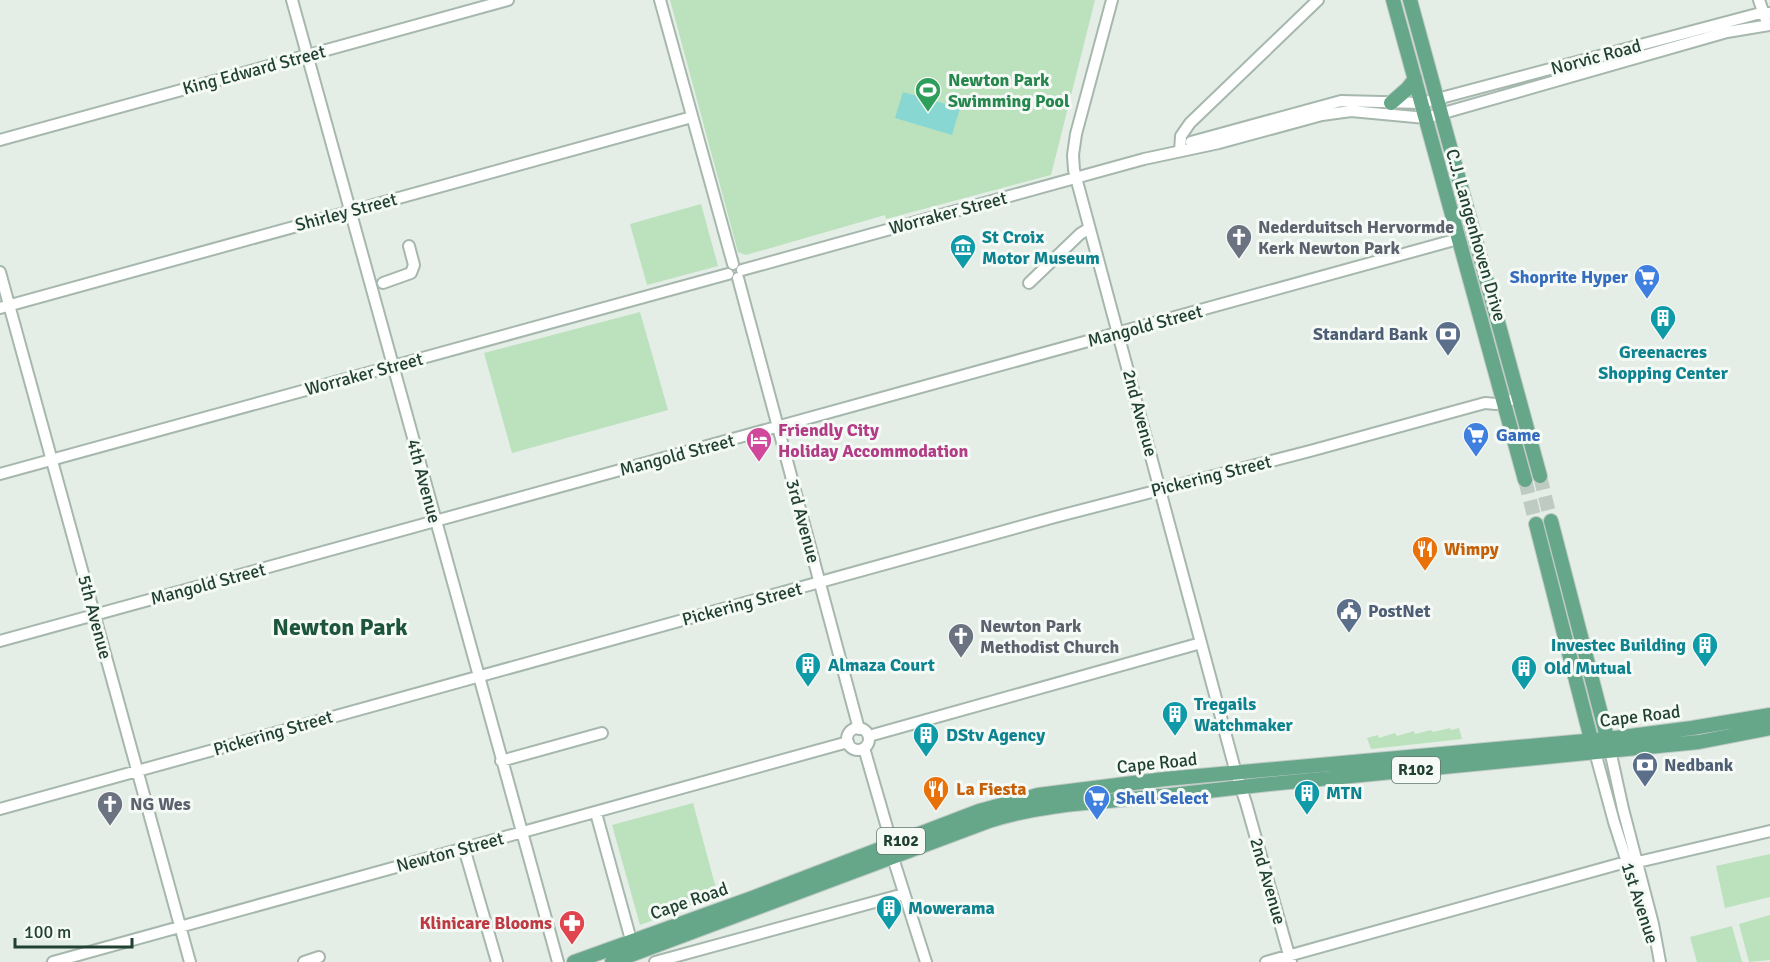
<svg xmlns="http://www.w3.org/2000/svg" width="1770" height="962" font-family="Signika,sans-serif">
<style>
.green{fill:#bbe1bd}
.water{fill:#88d7d2}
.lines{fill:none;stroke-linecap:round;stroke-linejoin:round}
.major-tunnel{stroke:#bdcbc3;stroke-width:14;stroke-dasharray:14 7;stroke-linecap:butt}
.minor-casing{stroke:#a6b7ad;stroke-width:14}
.major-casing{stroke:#c1cac6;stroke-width:16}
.minor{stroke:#fff;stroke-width:10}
.major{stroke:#65a788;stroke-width:14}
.labels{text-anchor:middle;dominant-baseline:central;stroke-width:6;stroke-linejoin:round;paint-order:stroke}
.shield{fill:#f5faf6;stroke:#61786d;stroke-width:1.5}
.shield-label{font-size:16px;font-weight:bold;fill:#214132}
.street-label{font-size:18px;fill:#214132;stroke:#f5faf6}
.leisure-label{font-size:18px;font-weight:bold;fill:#27864d;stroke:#f5faf6;text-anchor:start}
.worship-label{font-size:18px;font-weight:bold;fill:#5b616d;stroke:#f5faf6;text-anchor:start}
.culture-label{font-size:18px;font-weight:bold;fill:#0d838f;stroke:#f5faf6;text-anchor:start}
.shop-label{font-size:18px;font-weight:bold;fill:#366cbe;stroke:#f5faf6;text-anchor:start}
.service-label{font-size:18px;font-weight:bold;fill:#4e5e75;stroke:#f5faf6;text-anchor:start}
.hotel-label{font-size:18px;font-weight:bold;fill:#b23c85;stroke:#f5faf6;text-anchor:start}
.food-label{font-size:18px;font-weight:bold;fill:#c56008;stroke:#f5faf6;text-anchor:start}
.health-label{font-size:18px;font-weight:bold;fill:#be3a42;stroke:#f5faf6;text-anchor:end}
.district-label{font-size:24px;font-weight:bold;fill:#1c553b;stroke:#f5faf6}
</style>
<rect width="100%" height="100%" fill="#e4eee7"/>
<path class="green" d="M670,0H1095L1051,175L886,219L885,215L746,255L738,252Z
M701,204L718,266L647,285L630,224Z
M640,312L668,410L512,453L484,353Z
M1450,728L1451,730L1459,728L1462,739L1371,749L1367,738L1378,735L1379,738L1395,733L1397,736L1414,731L1415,734L1431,730L1433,732Z
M693,803L718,896L640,925L612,825Z
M1770,854V897L1725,908L1716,866Z
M1770,915V960L1749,962L1739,924Z
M1732,926L1742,962H1697L1690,937Z"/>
<path class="water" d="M903,92L960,108L952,135L895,118Z"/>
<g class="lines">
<path class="major-tunnel" d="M1540,476L1551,521
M1525,480L1536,524"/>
<g class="minor-casing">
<path id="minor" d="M292,0L558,962
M660,0L733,264
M1112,0L1076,134L1073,155L1074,170L1236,773L1246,803L1291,962
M1759,0L1766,20
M0,140L508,0
M1191,142L1341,101L1422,103L1757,14L1770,13
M1180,151L1181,136L1190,123L1318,0
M742,270L1144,159L1219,143L1322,115L1351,111L1426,118L1727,32L1770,25
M0,272L190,962
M738,278L859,729
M383,283L411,273L414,265L409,246
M1029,283L1080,234L1088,229
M0,308L692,117
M0,474L728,274
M0,641L1458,239
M847 739a11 11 0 1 1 22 0a11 11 0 1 1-22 0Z
M869,736L1201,643
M864,748L892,845L893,858L926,962
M1610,750L1623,809L1653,924L1660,962
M1595,752L1614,822L1646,921
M501,761L602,733
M0,809L1055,517L1310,451L1485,403L1496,404L1519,398
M596,813L631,940
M464,848L497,962
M1638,862L1770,831
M53,962L848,742
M304,962L319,957
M655,962L904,894
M1266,962L1626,862"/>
</g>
<g class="major-casing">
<path id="major" d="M1393,0L1525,480
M1410,0L1540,476
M1391,103L1407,89L1415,79
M1551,521L1609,745
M1536,524L1593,747
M574,962L752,898L979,811L1038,795L1165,779L1607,739L1692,728L1770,715
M612,962L989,821C1036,806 1083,803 1131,799C1174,795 1217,790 1260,785L1699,742L1770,728"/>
</g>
<use href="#minor" class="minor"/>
<use href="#major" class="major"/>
</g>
<defs>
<g id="stadium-pin" transform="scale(1.35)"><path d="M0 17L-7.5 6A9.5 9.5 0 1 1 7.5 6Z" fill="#2e9e5b" stroke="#f5faf6"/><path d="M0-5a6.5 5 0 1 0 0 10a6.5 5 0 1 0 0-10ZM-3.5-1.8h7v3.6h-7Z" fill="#fff"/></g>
<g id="church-pin" transform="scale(1.35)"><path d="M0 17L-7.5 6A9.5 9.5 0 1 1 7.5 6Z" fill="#6b7280" stroke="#f5faf6"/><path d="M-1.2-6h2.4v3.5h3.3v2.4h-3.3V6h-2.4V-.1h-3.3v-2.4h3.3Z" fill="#fff"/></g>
<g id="museum-pin" transform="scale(1.35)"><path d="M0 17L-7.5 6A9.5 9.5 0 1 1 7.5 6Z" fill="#0f9aa8" stroke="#f5faf6"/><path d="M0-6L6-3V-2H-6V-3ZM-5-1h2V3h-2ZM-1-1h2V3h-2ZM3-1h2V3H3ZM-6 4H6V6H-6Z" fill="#fff"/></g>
<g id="supermarket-pin" transform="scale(1.35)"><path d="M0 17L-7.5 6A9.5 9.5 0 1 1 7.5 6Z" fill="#3f7fe0" stroke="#f5faf6"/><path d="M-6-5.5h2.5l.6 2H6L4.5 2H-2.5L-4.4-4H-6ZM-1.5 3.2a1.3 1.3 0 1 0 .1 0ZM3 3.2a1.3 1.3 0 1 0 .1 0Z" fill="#fff"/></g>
<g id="building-pin" transform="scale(1.35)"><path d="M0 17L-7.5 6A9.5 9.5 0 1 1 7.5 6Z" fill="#0f9aa8" stroke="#f5faf6"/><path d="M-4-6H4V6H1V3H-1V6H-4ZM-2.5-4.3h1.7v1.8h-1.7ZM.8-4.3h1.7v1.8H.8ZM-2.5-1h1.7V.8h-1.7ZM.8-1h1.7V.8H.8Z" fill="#fff"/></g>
<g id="bank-pin" transform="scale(1.35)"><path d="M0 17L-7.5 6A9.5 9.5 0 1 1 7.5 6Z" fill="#5c6f8a" stroke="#f5faf6"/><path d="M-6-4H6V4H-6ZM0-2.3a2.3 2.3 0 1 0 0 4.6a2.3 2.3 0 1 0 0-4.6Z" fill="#fff"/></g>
<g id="hotel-pin" transform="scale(1.35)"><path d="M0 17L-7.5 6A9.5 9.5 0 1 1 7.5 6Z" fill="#d1479c" stroke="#f5faf6"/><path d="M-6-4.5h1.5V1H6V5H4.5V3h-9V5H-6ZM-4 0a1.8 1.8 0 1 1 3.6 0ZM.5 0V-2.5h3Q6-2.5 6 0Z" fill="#fff"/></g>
<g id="restaurant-pin" transform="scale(1.35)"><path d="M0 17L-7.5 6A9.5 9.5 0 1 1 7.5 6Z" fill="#e8710a" stroke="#f5faf6"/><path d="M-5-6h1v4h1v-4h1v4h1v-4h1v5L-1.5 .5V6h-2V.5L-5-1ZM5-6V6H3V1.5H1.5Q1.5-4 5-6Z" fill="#fff"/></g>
<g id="civic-pin" transform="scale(1.35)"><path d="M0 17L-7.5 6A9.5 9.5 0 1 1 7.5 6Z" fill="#5c6f8a" stroke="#f5faf6"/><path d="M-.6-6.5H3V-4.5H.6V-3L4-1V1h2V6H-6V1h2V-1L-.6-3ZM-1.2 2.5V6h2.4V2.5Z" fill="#fff"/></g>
<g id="pharmacy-pin" transform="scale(1.35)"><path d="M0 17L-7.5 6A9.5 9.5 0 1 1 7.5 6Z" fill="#e0444e" stroke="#f5faf6"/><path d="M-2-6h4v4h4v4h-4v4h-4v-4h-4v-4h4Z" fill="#fff"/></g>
</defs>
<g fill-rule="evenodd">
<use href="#stadium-pin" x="928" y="90"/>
<use href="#church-pin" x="1239" y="237"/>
<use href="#museum-pin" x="963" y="247"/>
<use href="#supermarket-pin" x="1647" y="277"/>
<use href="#building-pin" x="1663" y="318"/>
<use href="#bank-pin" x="1448" y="334"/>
<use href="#supermarket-pin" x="1476" y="435"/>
<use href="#hotel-pin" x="759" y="440"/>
<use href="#restaurant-pin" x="1425" y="549"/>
<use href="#civic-pin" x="1349" y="611"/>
<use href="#church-pin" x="961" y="636"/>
<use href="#building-pin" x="1705" y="645"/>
<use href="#building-pin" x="808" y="665"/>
<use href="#building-pin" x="1524" y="668"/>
<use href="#building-pin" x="1175" y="714"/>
<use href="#building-pin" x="926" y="735"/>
<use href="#bank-pin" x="1645" y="765"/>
<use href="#restaurant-pin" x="936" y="789"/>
<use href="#building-pin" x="1307" y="793"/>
<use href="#supermarket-pin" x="1097" y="798"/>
<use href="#church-pin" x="110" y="804"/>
<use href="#building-pin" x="889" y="908"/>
<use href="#pharmacy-pin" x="572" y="923"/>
</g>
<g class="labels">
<g class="shield">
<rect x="1392" y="757" width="48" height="26" rx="4.5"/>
<rect x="877" y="828" width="48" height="26" rx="4.5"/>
</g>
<g class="shield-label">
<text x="1416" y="770">R102</text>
<text x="901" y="841">R102</text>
</g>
<g class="street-label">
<text transform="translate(1596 57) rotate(-15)">Norvic Road</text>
<text transform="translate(254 70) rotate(-15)">King Edward Street</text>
<text transform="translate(346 212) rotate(-15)">Shirley Street</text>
<text transform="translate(948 213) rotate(-15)">Worraker Street</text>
<text transform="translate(1476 235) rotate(74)">C.J. Langenhoven Drive</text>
<text transform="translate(1145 326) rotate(-15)">Mangold Street</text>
<text transform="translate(364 374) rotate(-15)">Worraker Street</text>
<text transform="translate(1140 413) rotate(75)">2nd Avenue</text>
<text transform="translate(677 455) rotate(-15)">Mangold Street</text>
<text transform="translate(1211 476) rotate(-14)">Pickering Street</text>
<text transform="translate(424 481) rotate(75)">4th Avenue</text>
<text transform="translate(803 521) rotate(75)">3rd Avenue</text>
<text transform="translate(208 584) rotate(-15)">Mangold Street</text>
<text transform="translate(742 604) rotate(-15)">Pickering Street</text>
<text transform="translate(95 617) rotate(75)">5th Avenue</text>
<text transform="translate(1640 716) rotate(-7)">Cape Road</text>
<text transform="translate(273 733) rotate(-16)">Pickering Street</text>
<text transform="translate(1157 763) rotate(-6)">Cape Road</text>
<text transform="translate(450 852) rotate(-15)">Newton Street</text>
<text transform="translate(1268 881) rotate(74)">2nd Avenue</text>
<text transform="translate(689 901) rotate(-19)">Cape Road</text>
<text transform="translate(1640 903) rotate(72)">1st Avenue</text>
</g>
<g class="leisure-label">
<text x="948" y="80">Newton Park<tspan x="948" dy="21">Swimming Pool</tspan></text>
</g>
<g class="worship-label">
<text x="1258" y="227">Nederduitsch Hervormde<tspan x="1258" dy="21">Kerk Newton Park</tspan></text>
<text x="980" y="626">Newton Park<tspan x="980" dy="21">Methodist Church</tspan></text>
<text x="130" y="804">NG Wes</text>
</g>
<g class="culture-label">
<text x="982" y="237">St Croix<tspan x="982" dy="21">Motor Museum</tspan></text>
<text x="1663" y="352" text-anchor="middle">Greenacres<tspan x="1663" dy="21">Shopping Center</tspan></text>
<text x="1686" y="645" text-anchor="end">Investec Building</text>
<text x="828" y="665">Almaza Court</text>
<text x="1544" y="668">Old Mutual</text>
<text x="1194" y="704">Tregails<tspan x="1194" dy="21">Watchmaker</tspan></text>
<text x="946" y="735">DStv Agency</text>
<text x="1326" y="793">MTN</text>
<text x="908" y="908">Mowerama</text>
</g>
<g class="shop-label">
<text x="1628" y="277" text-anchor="end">Shoprite Hyper</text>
<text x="1496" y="435">Game</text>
<text x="1116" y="798">Shell Select</text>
</g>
<g class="service-label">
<text x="1428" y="334" text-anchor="end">Standard Bank</text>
<text x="1368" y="611">PostNet</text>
<text x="1664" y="765">Nedbank</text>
</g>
<g class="hotel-label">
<text x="778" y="430">Friendly City<tspan x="778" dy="21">Holiday Accommodation</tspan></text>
</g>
<g class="food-label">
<text x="1444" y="549">Wimpy</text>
<text x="956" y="789">La Fiesta</text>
</g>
<g class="health-label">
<text x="552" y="923">Klinicare Blooms</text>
</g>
<g class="district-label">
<text x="340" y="627">Newton Park</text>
</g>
</g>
<path d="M15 938v9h117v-9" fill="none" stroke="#214132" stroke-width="3"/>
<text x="24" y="938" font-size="18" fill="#214132" stroke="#f5faf6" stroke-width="4.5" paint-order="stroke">100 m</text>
</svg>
